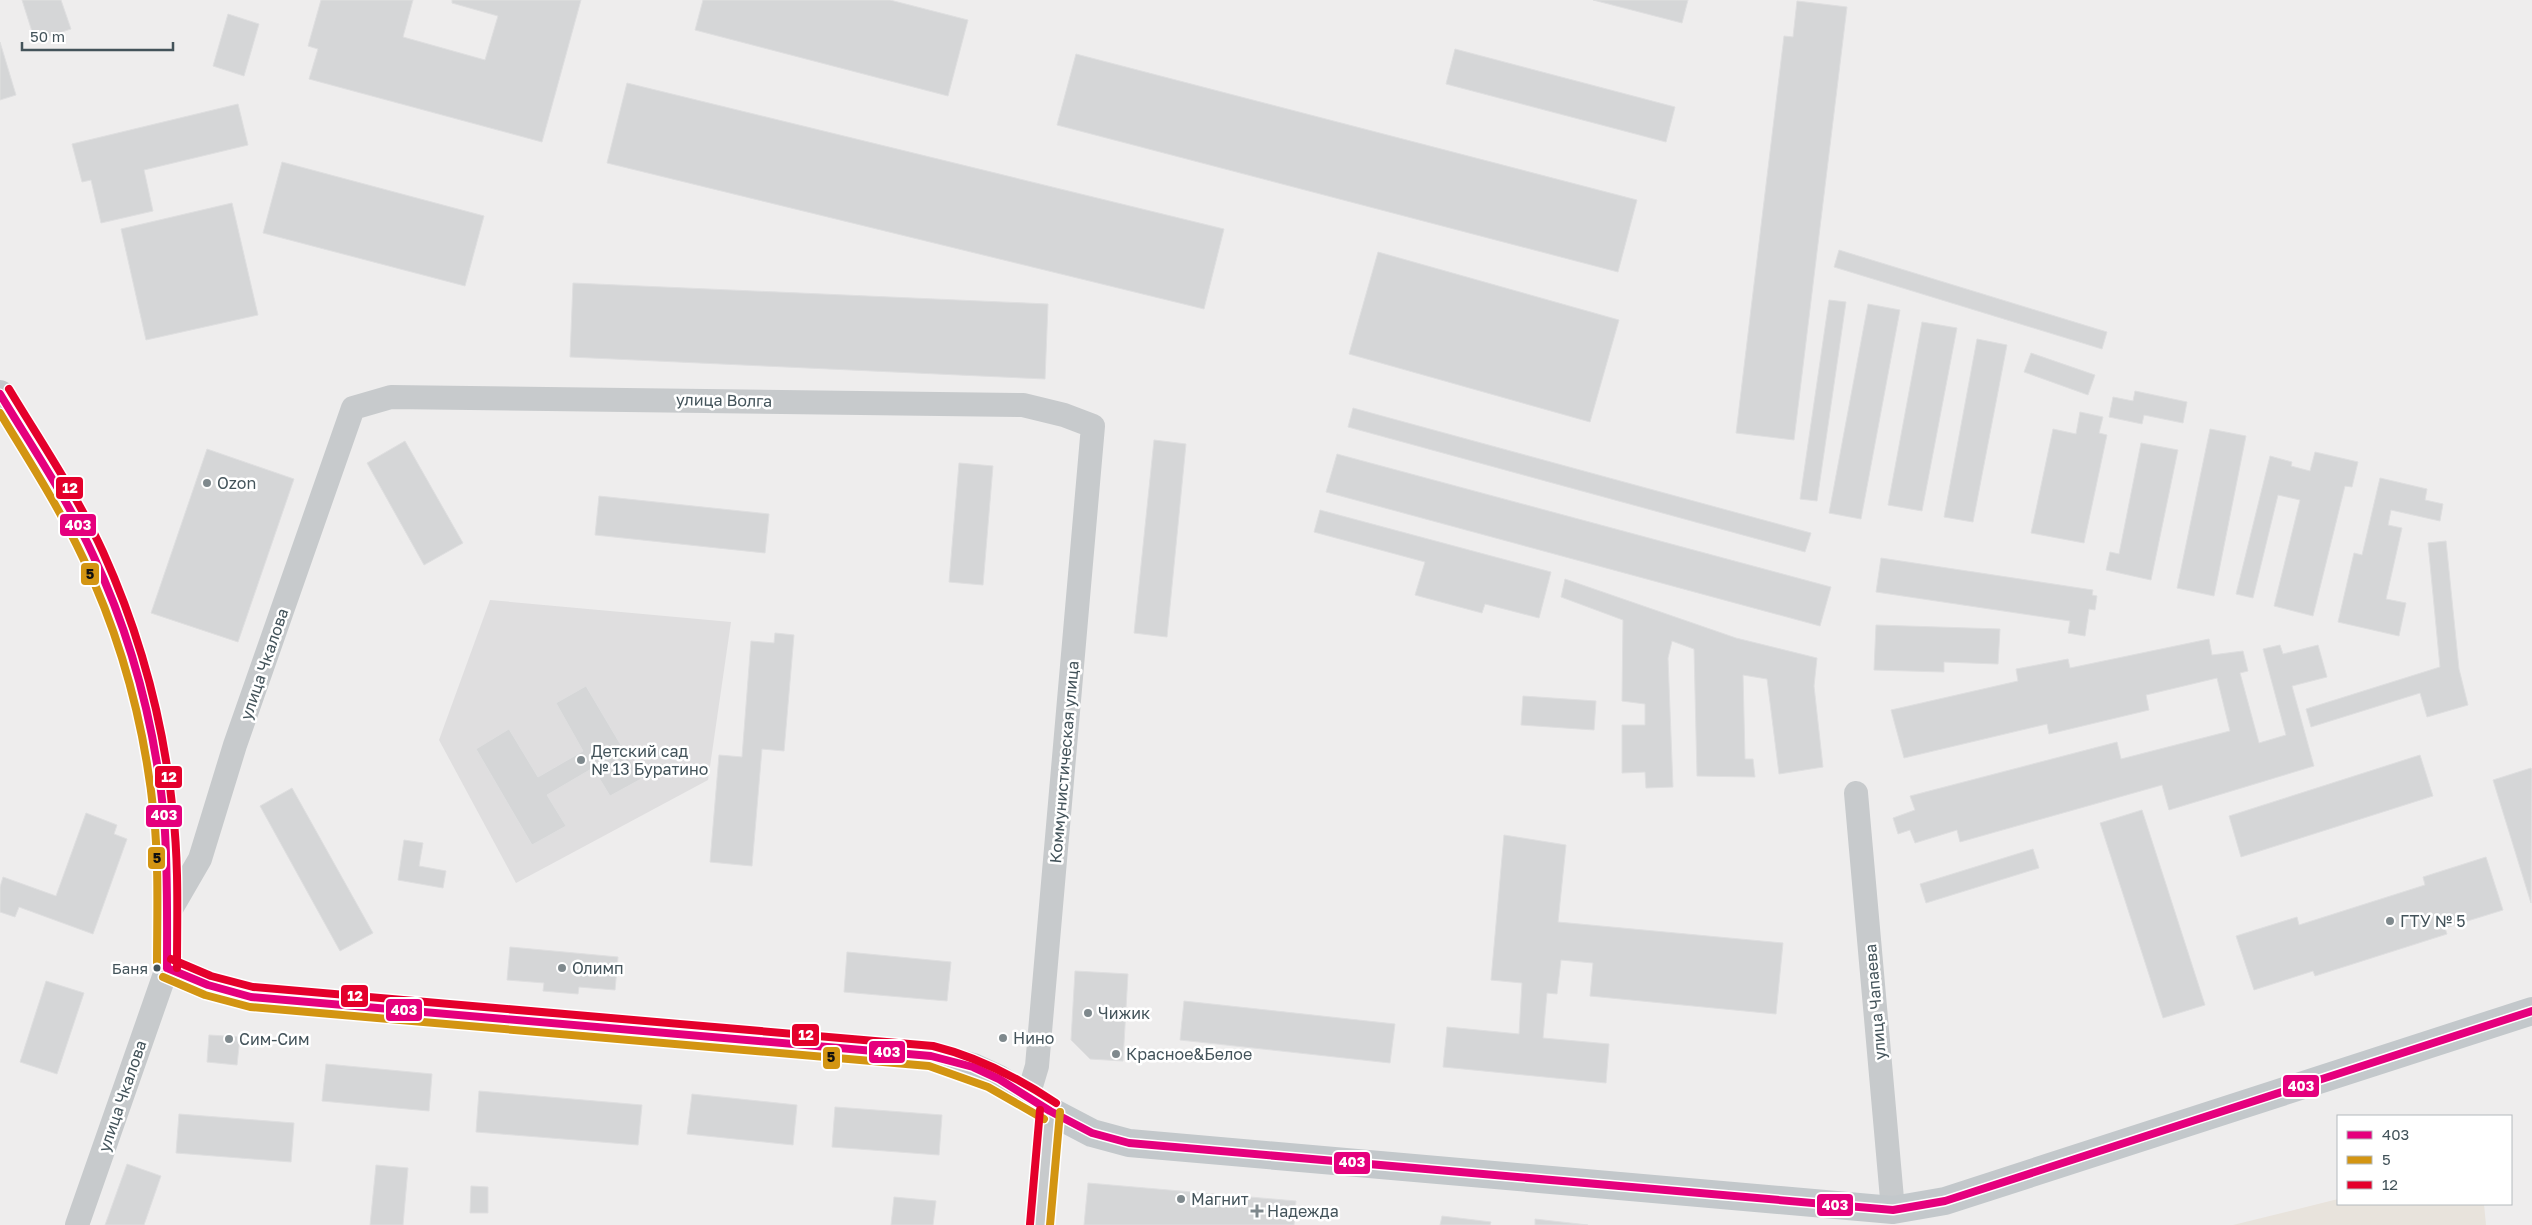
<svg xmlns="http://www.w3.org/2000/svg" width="2532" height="1225" font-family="'Golos Text',sans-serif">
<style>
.commercial{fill:#e8e3dc}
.education{fill:#dfdedf}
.building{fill:#d5d6d7;stroke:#dfdfe0}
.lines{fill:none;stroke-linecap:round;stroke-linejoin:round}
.minor{stroke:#c7cacc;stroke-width:24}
.primary{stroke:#c3c8cb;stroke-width:28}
.bus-1-casing{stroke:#fff;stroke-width:11}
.bus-2-casing{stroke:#fff;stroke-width:11}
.bus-3-casing{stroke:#fff;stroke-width:11}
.bus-1{stroke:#e5007d;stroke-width:8}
.bus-2{stroke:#d39512;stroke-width:8}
.bus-3{stroke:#e4002b;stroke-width:8}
.poi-dot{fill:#7f898d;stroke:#fff;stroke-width:2}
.bus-dot{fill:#43535a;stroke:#fff;stroke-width:2}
.labels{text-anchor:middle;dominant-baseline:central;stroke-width:5;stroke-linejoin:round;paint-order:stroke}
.bus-label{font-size:15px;fill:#43535a;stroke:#fff;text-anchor:end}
.street-label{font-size:16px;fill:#43535a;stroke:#fff}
.poi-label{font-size:16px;fill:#43535a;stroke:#fff;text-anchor:start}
.line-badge{stroke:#fff;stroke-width:2}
.badge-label{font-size:14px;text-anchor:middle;font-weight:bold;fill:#fff}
.pale-badge-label{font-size:14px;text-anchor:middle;font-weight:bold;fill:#111}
</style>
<rect width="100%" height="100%" fill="#eeeded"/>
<path class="commercial" d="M2338,1199V1204H2484L2486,1225H2233Z"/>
<path class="education" d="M490,600L731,622L708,780L516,883L439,740Z"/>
<path class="building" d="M22,0H61L71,29L35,41Z
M321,0H413L403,37L485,60L498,16L452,3V0H581L542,142L309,79L318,49L308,46Z
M703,0H890L968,20L948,96L695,30Z
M1593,0H1688L1682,23Z
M1797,1L1847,7L1794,440L1736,433L1784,36L1793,37Z
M228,14L259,24L244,76L213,66Z
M0,42L16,95L0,100Z
M1455,49L1675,107L1666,142L1446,84Z
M1076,54L1637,200L1618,272L1057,125Z
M627,83L1224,229L1204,309L607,163Z
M238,104L248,145L144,170L153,211L101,223L91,180L82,182L72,144Z
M282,162L484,216L465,286L263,233Z
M232,203L258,315L146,340L121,229Z
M1839,250L2107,332L2102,349L1834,267Z
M1378,252L1619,320L1590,422L1349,354Z
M573,283L1048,304L1045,379L570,357Z
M1829,300L1846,302L1817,501L1800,499Z
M1868,304L1900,310L1861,519L1829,513Z
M1922,322L1957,328L1922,511L1888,505Z
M1977,339L2007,345L1973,522L1944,517Z
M2031,353L2095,375L2088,395L2024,372Z
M2135,391L2187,402L2183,423L2144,415L2142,424L2109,417L2113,397L2133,401Z
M1353,408L1811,533L1805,552L1348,427Z
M2080,412L2103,417L2099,433L2107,435L2084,543L2031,533L2053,429L2076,434Z
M2210,429L2246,436L2214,596L2177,588Z
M1154,440L1186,444L1167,637L1134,633Z
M405,441L463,543L424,565L367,463Z
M2141,443L2178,450L2151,580L2106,570L2110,552L2119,554Z
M207,449L294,479L238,642L151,613Z
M2315,452L2358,462L2352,487L2345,486L2313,616L2274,606L2300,500L2278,495L2253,598L2236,594L2270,456L2292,462L2291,466L2310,471Z
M1337,454L1831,587L1820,626L1326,492Z
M959,463L993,466L983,585L949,582Z
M2380,478L2427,489L2425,500L2443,504L2440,521L2391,510L2388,525L2402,528L2386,599L2406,603L2399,636L2338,622L2354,553L2362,555Z
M599,496L769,514L765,553L595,535Z
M1320,510L1551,572L1539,618L1485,604L1482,613L1415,595L1425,562L1314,532Z
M2446,541L2459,669L2468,705L2427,717L2420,693L2311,727L2306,709L2440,667L2428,543Z
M1881,558L2093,590L2092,595L2097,596L2095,610L2089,609L2085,636L2068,633L2070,621L1876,592Z
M1565,579L1736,638L1817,658L1814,686L1823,767L1779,774L1767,679L1743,675L1745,759H1753L1755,777L1697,776L1694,649L1672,641L1668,658L1673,787L1646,788L1645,772L1622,773V725H1645V704L1622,701L1623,620L1561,597Z
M1876,625L2000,629L1998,664L1944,662V672L1874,670Z
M775,633L794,635L784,751L762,749L752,866L710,862L719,755L742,757L751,641L774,643Z
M2209,639L2212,655L2243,651L2248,671L2240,673L2259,743L2286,735L2263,649L2280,645L2283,654L2318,645L2327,677L2292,686L2314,766L2169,810L2162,785L1960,842L1957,830L1915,843L1910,830L1898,834L1893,818L1915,810L1910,796L2117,742L2121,759L2230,731L2217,678L2146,695L2149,710L2049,734L2047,724L1904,758L1891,710L2018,681L2016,669L2068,659L2070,668Z
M586,686L641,779L610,796L593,768L547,795L566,826L532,845L476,749L509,729L538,777L583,751L556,703Z
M1523,696L1596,701L1594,730L1521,725Z
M2420,755L2433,796L2241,857L2229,816Z
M2531,768L2532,770L2531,903L2493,780Z
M292,788L373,933L340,951L260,806Z
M2142,810L2205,1005L2163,1018L2100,823Z
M86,813L117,825L114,834L127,839L93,934L19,907L15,917L0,912V887L3,877L56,896Z
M1504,835L1566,845L1558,922L1783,943L1776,1014L1590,996L1593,963L1561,960L1557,994L1547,993L1543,1038L1609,1044L1606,1083L1443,1067L1447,1027L1519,1034L1522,983L1491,980Z
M404,840L423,843L419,866L446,871L443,888L398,880Z
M2033,849L2039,868L1926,903L1920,884Z
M2486,857L2503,910L2445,928L2447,934L2315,976L2313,971L2254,990L2236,936L2297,917L2299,925L2425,885L2423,877Z
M510,947L618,957L615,990L579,987L578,994L543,991L544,983L507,980Z
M847,952L951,962L947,1001L844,992Z
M1075,971L1128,974L1123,1061L1090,1059L1071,1040Z
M46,981L84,993L57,1074L20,1062Z
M1184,1001L1395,1024L1390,1063L1180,1040Z
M209,1035L240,1037L237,1065L207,1062Z
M326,1064L432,1074L429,1111L322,1101Z
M479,1091L642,1105L638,1145L476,1132Z
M692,1094L797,1105L793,1145L687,1134Z
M835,1107L942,1115L939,1155L832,1147Z
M179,1114L294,1123L291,1162L176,1153Z
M127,1164L161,1176L144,1225H105Z
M376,1165L408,1168L403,1225H370Z
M1088,1183L1296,1201L1294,1225H1084Z
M471,1186L488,1187V1213H470Z
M894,1197L936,1201L933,1225H891Z
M1442,1216L1491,1222L1490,1225H1440Z
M1535,1219L1588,1225H1535Z"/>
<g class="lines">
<path class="minor" d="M1856,793L1893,1210
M167,916L200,859L235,745L353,408L391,397L1023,405L1064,415L1093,426L1037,1066L1028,1096
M77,1225L167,968
M1040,1225L1050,1111"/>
<path class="primary" d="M0,394C26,437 54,479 78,524C121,607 149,702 161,794C169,850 167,911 167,968L208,985L251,997L931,1056L973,1067L999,1079L1050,1111L1092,1133L1129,1143L1893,1210L1945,1201L2532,1011"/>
<g class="bus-1-casing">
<path id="bus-1" d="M0,394C32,447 67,498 93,555C131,636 155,727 164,817C168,867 167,918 167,968
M167,968L208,985L251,997L931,1056L973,1067L999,1079L1050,1111L1092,1133L1129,1143L1893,1210L1945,1201L2532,1011"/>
</g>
<g class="bus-2-casing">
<path id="bus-2" d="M0,413C29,461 59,507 83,558C121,638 145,728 154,816C159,867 157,917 157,968
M163,977L205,995L250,1007L929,1066L988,1087L1044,1119
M1050,1225L1060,1112"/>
</g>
<g class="bus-3-casing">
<path id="bus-3" d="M9,389C41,442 77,495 103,552C140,634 164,724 173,813C179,865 177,917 177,968
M171,959L211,976L253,987L933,1046C978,1057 1017,1077 1056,1103
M1030,1224L1040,1110"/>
</g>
<use href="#bus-1" class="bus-1"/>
<use href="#bus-2" class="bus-2"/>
<use href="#bus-3" class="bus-3"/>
</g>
<g class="poi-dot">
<circle cx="207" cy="483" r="5"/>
<circle cx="581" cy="760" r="5"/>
<circle cx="2390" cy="921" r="5"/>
<circle cx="562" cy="968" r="5"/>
<circle cx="1088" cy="1013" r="5"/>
<circle cx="1003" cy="1038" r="5"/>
<circle cx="229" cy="1039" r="5"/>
<circle cx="1116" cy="1054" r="5"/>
<circle cx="1181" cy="1199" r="5"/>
<path d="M1254.5 1203.5h5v5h5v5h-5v5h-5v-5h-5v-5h5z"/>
</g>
<circle class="bus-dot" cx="157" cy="968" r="4.5"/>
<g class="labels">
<g class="bus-label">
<text x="148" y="968">Баня</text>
</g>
<g class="street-label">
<text transform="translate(724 400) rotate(1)">улица Волга</text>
<text transform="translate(264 664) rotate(-71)">улица Чкалова</text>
<text transform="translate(1064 762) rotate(-85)">Коммунистическая улица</text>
<text transform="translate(1875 1002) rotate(-95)">улица Чапаева</text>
<text transform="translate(122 1096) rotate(-71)">улица Чкалова</text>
</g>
<g class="poi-label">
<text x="217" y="483">Ozon</text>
<text x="591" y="751">Детский сад<tspan x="591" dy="18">№ 13 Буратино</tspan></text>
<text x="2400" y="921">ГТУ № 5</text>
<text x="572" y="968">Олимп</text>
<text x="1098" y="1013">Чижик</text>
<text x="1013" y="1038">Нино</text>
<text x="239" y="1039">Сим-Сим</text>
<text x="1126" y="1054">Красное&amp;Белое</text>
<text x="1191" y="1199">Магнит</text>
<text x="1267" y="1211">Надежда</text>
</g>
</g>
<g class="line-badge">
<rect x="55" y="476" width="29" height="24" rx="5" fill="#e4002b"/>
<rect x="59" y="513" width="38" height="24" rx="5" fill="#e5007d"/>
<rect x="80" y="562" width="20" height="24" rx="5" fill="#d39512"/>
<rect x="154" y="765" width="29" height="24" rx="5" fill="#e4002b"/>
<rect x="145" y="804" width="38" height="24" rx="5" fill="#e5007d"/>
<rect x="147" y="846" width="19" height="24" rx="5" fill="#d39512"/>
<rect x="340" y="984" width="29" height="24" rx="5" fill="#e4002b"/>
<rect x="385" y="998" width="38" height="24" rx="5" fill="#e5007d"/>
<rect x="791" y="1023" width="29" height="24" rx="5" fill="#e4002b"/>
<rect x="868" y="1040" width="38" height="24" rx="5" fill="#e5007d"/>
<rect x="822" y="1046" width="19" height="24" rx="5" fill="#d39512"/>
<rect x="2282" y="1074" width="38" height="24" rx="5" fill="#e5007d"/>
<rect x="1333" y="1151" width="38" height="24" rx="5" fill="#e5007d"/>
<rect x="1816" y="1193" width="38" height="24" rx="5" fill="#e5007d"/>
</g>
<g class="badge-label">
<text x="70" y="493">12</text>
<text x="78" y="530">403</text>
<text x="169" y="782">12</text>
<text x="164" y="820">403</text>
<text x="355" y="1001">12</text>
<text x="404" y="1015">403</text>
<text x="806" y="1040">12</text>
<text x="887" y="1057">403</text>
<text x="2301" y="1091">403</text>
<text x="1352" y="1167">403</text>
<text x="1835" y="1210">403</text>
</g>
<g class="pale-badge-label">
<text x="90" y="579">5</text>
<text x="157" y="863">5</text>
<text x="831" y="1062">5</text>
</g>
<rect x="2337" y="1115" width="175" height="90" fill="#ffffff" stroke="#b4babd"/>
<rect x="2347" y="1131" width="25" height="8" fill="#e5007d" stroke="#b4babd"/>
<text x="2382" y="1140" font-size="15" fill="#43535a">403</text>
<rect x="2347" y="1156" width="25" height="8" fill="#d39512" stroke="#b4babd"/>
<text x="2382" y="1165" font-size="15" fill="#43535a">5</text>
<rect x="2347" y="1181" width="25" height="8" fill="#e4002b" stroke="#b4babd"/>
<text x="2382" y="1190" font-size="15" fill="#43535a">12</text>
<path d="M22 42v8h151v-8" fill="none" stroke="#43535a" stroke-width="2.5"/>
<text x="30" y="42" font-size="15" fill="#43535a" stroke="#ffffff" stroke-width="4" paint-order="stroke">50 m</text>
</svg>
